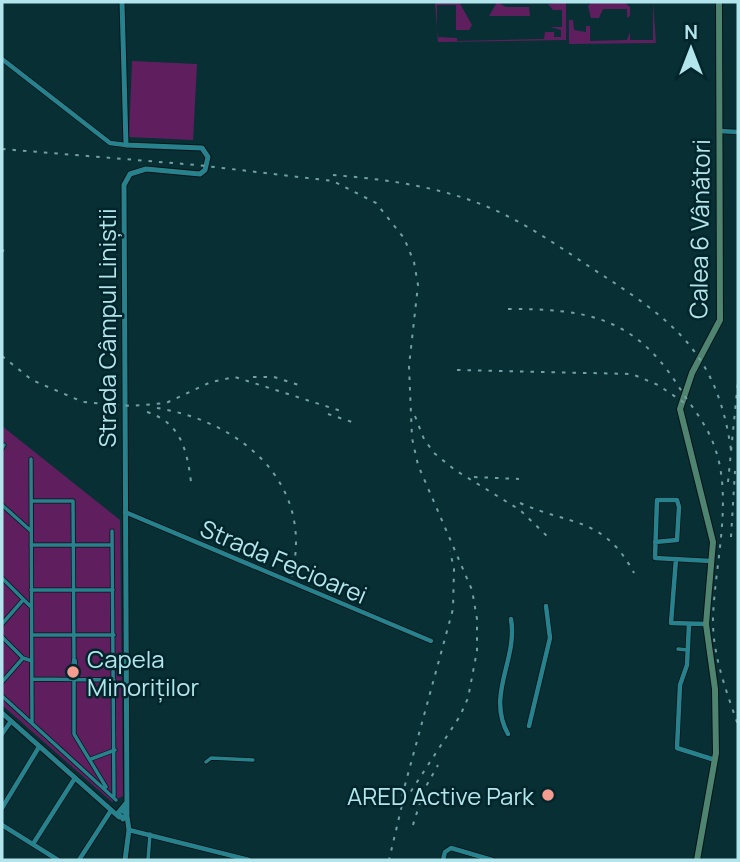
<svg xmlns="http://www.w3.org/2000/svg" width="740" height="862" font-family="Manrope,sans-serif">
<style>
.green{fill:#5f1f5e}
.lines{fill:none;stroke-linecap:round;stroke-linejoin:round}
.pedestrian-casing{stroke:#061417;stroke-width:5}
.minor-casing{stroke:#061417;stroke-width:6}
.tertiary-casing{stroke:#061417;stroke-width:7}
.secondary-casing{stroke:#061417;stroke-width:8}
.pedestrian{stroke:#27828e;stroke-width:3.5}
.minor{stroke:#27828e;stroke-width:4.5}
.tertiary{stroke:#27828e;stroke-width:5}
.secondary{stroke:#4f8470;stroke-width:6}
.rail{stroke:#72a0a7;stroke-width:2;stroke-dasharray:3.5 7;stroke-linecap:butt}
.poi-dot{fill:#f59c90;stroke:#00252a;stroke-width:2.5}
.labels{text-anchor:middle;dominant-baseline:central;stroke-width:5;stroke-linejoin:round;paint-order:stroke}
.street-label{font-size:24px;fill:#b3e5ed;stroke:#00252a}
.poi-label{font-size:24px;fill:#b3e5ed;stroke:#00252a;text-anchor:start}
</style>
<rect width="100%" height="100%" fill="#082f34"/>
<path class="green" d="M435,2H459L472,25L469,30H456V5H437V37L457,38V41L544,39L545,32H554V37H561V30L550,27H562V10H553L548,4L566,2V40L438,42Z
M497,2L506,7H529L530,16H489Z
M592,2L625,3L630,7V16L627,18V9H603L599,18H591L588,6Z
M653,2L656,43L569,44V20H573L574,30L586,32V26H590V41L627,40L630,32V40H653Z
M132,61L197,64L193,140L129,137Z
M2,426L120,520L123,796L112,802L2,705Z"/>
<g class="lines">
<g class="pedestrian-casing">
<path id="pedestrian" d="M2,448L4,445
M31,459L32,723
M31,501H73L74,658L71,679
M2,505L31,531
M112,531L114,796
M31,545H112
M2,578L30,606
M31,590H113
M2,624L23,600
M32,635H114
M2,637L23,658L32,661
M678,649L688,650
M75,660L77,679
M33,679L114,680
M74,679V734L106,787
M2,682L23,658
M2,696L116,800
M91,759L115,750
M206,762L211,758L253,760
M148,860L150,834"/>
</g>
<g class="minor-casing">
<path id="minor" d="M2,59L110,143L126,145
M720,131L738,132
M125,512L431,641
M655,542L677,540L679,507L677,500H657L655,558L711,561
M676,559L671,623L706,624
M689,624L687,665L680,685L677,748L715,760
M529,726L550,638L546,606
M2,734L11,721
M508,734C486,694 518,660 511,619
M2,808L39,747
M2,825L58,860
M129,830L249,860
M33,844L75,778
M79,860L110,812
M443,860L445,852L451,848L492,860"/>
</g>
<g class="tertiary-casing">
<path id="tertiary" d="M122,2L126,145L202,148L208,157L205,170L200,174L146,169L130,174L124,185L127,813
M2,713L119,817
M122,810L127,814L123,819L118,813L127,802
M125,860L129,830L127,816"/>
</g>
<g class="secondary-casing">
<path id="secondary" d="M697,860L716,753L715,689L706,624L713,542L680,409L692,373L720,320L719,2"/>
</g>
<use href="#pedestrian" class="pedestrian"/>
<use href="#minor" class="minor"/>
<use href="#tertiary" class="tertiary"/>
<use href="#secondary" class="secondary"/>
<path class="rail" d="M2,149L197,165L333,181L376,203L404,238L414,262L418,285L409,366L412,438L418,465L472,590L477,619V651L468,698L460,716L402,805L389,860
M333,175C383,179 436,186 483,205C523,221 558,246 593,269C672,320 717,351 731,450
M2,250L4,251
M508,309C584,309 633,316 677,384C690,405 707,424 715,448C733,499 715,564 713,617C712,654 726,690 738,725
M2,356L32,380L83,402L131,406L166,403L211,382L235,377L341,411
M457,370L632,374L658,385L686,404
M253,377H274L302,386
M157,408C243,422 316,485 291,578
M147,412C181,423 187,450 191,482
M328,414L355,423
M415,416L424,439L434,453L455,470L520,510L549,538
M474,477L519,479
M728,482L738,381
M520,503C572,526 604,517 634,573
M731,537L735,471
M402,796L453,609L454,569L450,551
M413,825L424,790L438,765"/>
</g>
<g class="poi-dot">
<circle cx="73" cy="672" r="7"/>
<circle cx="548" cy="795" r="7"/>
</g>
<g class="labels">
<g class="street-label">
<text transform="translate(699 229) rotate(-89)">Calea 6 Vânători</text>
<text transform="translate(106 328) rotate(-90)">Strada Câmpul Liniștii</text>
<text transform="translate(284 561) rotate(23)">Strada Fecioarei</text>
</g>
<g class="poi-label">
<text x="87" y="658">Capela<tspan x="87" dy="28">Minoriților</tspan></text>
<text x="534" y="795" text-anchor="end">ARED Active Park</text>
</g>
</g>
<rect width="740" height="862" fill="none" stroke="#b3e5ed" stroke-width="7"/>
<g transform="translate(691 49)" stroke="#00252a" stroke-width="5" paint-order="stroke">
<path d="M0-5L12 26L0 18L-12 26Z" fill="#b3e5ed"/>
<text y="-10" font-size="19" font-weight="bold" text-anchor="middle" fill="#b3e5ed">N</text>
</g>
</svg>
